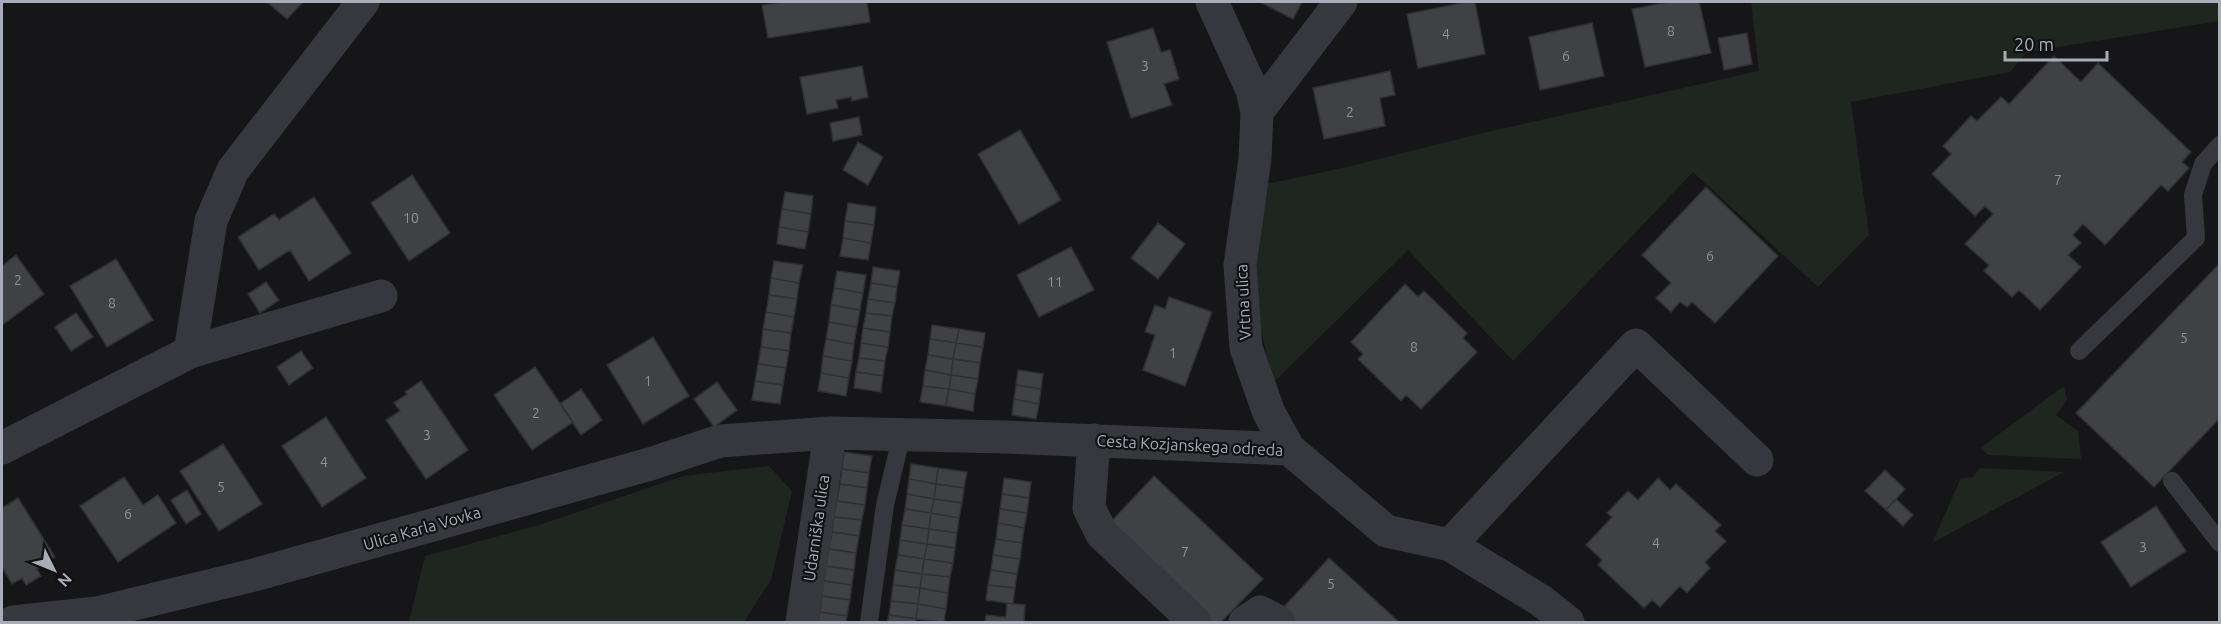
<svg xmlns="http://www.w3.org/2000/svg" width="2221" height="624" font-family="Ubuntu,sans-serif">
<style>
.green{fill:#1e261f}
.building{fill:#404145;stroke:#303034;stroke-width:1.5}
.lines{fill:none;stroke-linecap:round;stroke-linejoin:round}
.lane{stroke:#37383d;stroke-width:18}
.street{stroke:#37383d;stroke-width:33}
.labels{text-anchor:middle;dominant-baseline:central;stroke-width:4.5;stroke-linejoin:round;paint-order:stroke}
.number-label{font-size:14px;fill:#8e929b}
.street-label{font-size:16px;fill:#a8adb8;stroke:#111113}
</style>
<rect width="100%" height="100%" fill="#161618"/>
<path class="green" d="M1751,2H2219V21L2027,52L2010,72L1851,102L1869,235L1818,287L1693,172L1513,361L1408,250L1273,383L1250,279L1257,186L1347,167L1487,132L1759,71Z
M2064,386L2067,400L2056,415L2078,431L2081,459L1988,455L1980,448Z
M769,466L792,491L771,580L744,622H409L425,556L539,525L683,476Z
M1980,468L2064,472L1932,543L1961,478L1973,477Z"/>
<path class="building" d="M267,2H303L287,19Z
M783,2H867L870,22L768,38L762,5Z
M1260,2H1302L1293,19Z
M1466,2H1475L1485,54L1418,68L1407,14Z
M1668,2H1699L1711,53L1645,67L1632,9Z
M1592,23L1604,76L1540,90L1529,37Z
M1153,28L1161,52L1170,50L1179,79L1164,84L1172,105L1131,118L1107,42Z
M1747,33L1752,64L1724,70L1718,38Z
M2054,56L2081,82L2098,63L2191,152L2182,162L2189,168L2168,191L2161,185L2105,245L2083,224L2073,235L2081,243L2068,255L2081,267L2040,310L2019,290L2012,297L1984,271L1989,265L1965,244L1993,214L1985,206L1975,216L1932,174L1951,154L1943,146L1971,116L1977,121L2001,97L2009,104Z
M862,66L868,97L852,101L851,97L836,100L838,108L807,114L800,77Z
M1390,71L1395,95L1380,98L1385,126L1324,139L1313,88Z
M859,117L862,135L833,141L830,123Z
M1020,130L1061,200L1019,224L978,154Z
M858,142L883,157L868,185L843,170Z
M412,175L450,233L409,261L371,203Z
M1706,187L1778,256L1715,323L1692,302L1687,307L1680,302L1671,312L1656,298L1671,283L1642,255Z
M785,192L813,196L811,214L782,209Z
M314,197L351,253L309,281L290,250L259,270L238,237L274,214L279,220Z
M848,203L876,207L874,225L845,221Z
M782,209L811,214L808,232L779,227Z
M845,221L874,225L871,243L843,238Z
M1158,223L1185,244L1158,279L1131,258Z
M779,227L808,232L805,249L777,244Z
M843,238L871,243L868,260L840,256Z
M1071,247L1094,290L1039,317L1017,275Z
M16,255L44,294L2,325V266Z
M116,259L153,320L107,347L70,286Z
M774,261L803,265L799,283L771,278Z
M2220,263V418L2154,487L2076,413Z
M873,267L900,271L897,287L871,283Z
M837,271L866,275L863,293L834,288Z
M771,278L799,283L797,299L769,295Z
M266,282L279,300L260,313L248,294Z
M871,283L897,287L895,303L868,299Z
M1405,284L1418,297L1424,291L1467,333L1463,338L1477,352L1421,409L1406,395L1401,401L1358,359L1363,354L1351,342Z
M834,288L863,293L860,310L831,305Z
M769,295L797,299L794,317L766,312Z
M1169,297L1212,312L1185,386L1143,370L1155,335L1145,332L1155,305L1165,309Z
M868,299L895,303L892,316L866,313Z
M831,305L860,310L857,327L829,322Z
M766,312L794,317L791,333L763,329Z
M76,313L93,337L71,351L55,327Z
M866,313L892,316L890,332L863,328Z
M829,322L857,327L854,344L826,339Z
M932,325L959,329L956,343L930,339Z
M863,328L890,332L888,347L861,343Z
M763,329L791,333L789,351L761,347Z
M959,329L985,333L983,347L956,343Z
M653,337L689,396L643,424L607,365Z
M826,339L854,344L852,361L823,356Z
M930,339L956,343L953,359L928,355Z
M861,343L888,347L885,361L859,358Z
M956,343L983,347L980,363L953,359Z
M761,347L789,351L786,368L758,364Z
M301,351L313,368L289,385L277,367Z
M928,355L953,359L951,375L925,370Z
M823,356L852,361L849,378L821,373Z
M859,358L885,361L883,376L856,372Z
M953,359L980,363L978,379L951,375Z
M758,364L786,368L783,385L755,381Z
M535,367L573,422L532,450L494,395Z
M925,370L951,375L949,389L923,386Z
M1018,370L1043,374L1041,389L1016,385Z
M856,372L883,376L881,392L854,388Z
M821,373L849,378L846,396L818,391Z
M951,375L978,379L975,394L949,389Z
M421,381L468,450L426,479L386,420L400,411L394,403L407,394L405,392Z
M755,381L783,385L780,404L752,400Z
M717,382L737,410L714,427L694,399Z
M1016,385L1041,389L1039,404L1014,399Z
M923,386L949,389L946,406L920,402Z
M581,389L602,420L581,435L560,404Z
M949,389L975,394L973,411L946,406Z
M1014,399L1039,404L1036,419L1012,415Z
M326,417L366,478L322,507L282,446Z
M223,444L262,504L219,531L180,471Z
M844,452L872,456L869,473L842,469Z
M911,464L938,468L936,484L909,479Z
M938,468L967,472L964,488L936,484Z
M842,469L869,473L867,488L840,484Z
M1885,470L1905,489L1886,510L1865,491Z
M1154,476L1263,579L1221,622H1211L1108,525Z
M124,477L143,505L158,495L176,523L118,562L80,506Z
M1004,478L1031,482L1029,498L1002,494Z
M1658,478L1670,490L1676,484L1721,525L1715,531L1726,541L1705,562L1710,568L1687,593L1680,586L1660,607L1652,600L1644,608L1598,565L1602,560L1586,545L1612,517L1607,513L1628,491L1638,500Z
M909,479L936,484L934,499L907,494Z
M840,484L867,488L865,505L837,501Z
M936,484L964,488L962,503L934,499Z
M187,490L201,514L186,524L171,500Z
M907,494L934,499L931,513L905,509Z
M1002,494L1029,498L1027,513L1000,509Z
M18,498L55,557L37,569L41,576L26,585L22,578L12,584L2,567V508Z
M934,499L962,503L959,518L931,513Z
M1896,499L1913,515L1903,526L1886,510Z
M837,501L865,505L862,520L834,517Z
M2156,506L2186,551L2131,587L2101,542Z
M905,509L931,513L929,529L902,525Z
M1000,509L1027,513L1024,528L998,523Z
M931,513L959,518L957,533L929,529Z
M834,517L862,520L859,536L832,532Z
M998,523L1024,528L1022,543L996,539Z
M902,525L929,529L927,544L900,540Z
M929,529L957,533L955,548L927,544Z
M832,532L859,536L856,553L829,549Z
M996,539L1022,543L1020,559L993,555Z
M900,540L927,544L924,559L898,555Z
M927,544L955,548L953,563L924,559Z
M829,549L856,553L854,570L826,566Z
M898,555L924,559L922,574L895,570Z
M993,555L1020,559L1017,574L991,570Z
M1329,558L1399,622H1295L1281,610Z
M924,559L953,563L950,577L922,574Z
M826,566L854,570L852,585L824,581Z
M895,570L922,574L920,588L893,585Z
M991,570L1017,574L1015,588L988,585Z
M922,574L950,577L948,593L920,588Z
M824,581L852,585L850,600L822,596Z
M893,585L920,588L918,604L891,601Z
M988,585L1015,588L1013,604L986,600Z
M920,588L948,593L946,609L918,604Z
M822,596L850,600L847,616L820,612Z
M891,601L918,604L916,619L889,615Z
M1007,603L1025,605L1024,622H985L986,615L1006,617Z
M918,604L946,609L944,622L916,619Z
M820,612L847,616L846,622H818Z
M889,615L916,619V622H887Z"/>
<g class="lines">
<path class="lane" d="M2079,351L2196,238L2193,195L2203,164L2220,145
M2172,481L2220,543
M869,622L885,505L902,434"/>
<path class="street" d="M1212,2L1252,90L1257,112L1255,159L1240,265L1246,348L1269,413L1289,449
M1257,112L1341,2
M190,352L211,221L233,170L363,2
M1094,440L1089,508L1102,534L1195,622
M2,448L190,352L381,296
M1450,545L1636,345L1757,460
M13,622L97,613L254,575L650,464L720,441L830,433L1006,437L1289,449L1386,531L1450,545L1540,600L1568,622
M802,622L830,433
M1245,622L1260,612L1279,622"/>
</g>
<g class="labels">
<g class="number-label">
<text x="1671" y="31">8</text>
<text x="1446" y="34">4</text>
<text x="1566" y="56">6</text>
<text x="1145" y="66">3</text>
<text x="1350" y="112">2</text>
<text x="2058" y="180">7</text>
<text x="411" y="218">10</text>
<text x="1710" y="256">6</text>
<text x="18" y="280">2</text>
<text x="1055" y="282">11</text>
<text x="112" y="303">8</text>
<text x="2184" y="338">5</text>
<text x="1414" y="347">8</text>
<text x="1173" y="353">1</text>
<text x="648" y="381">1</text>
<text x="536" y="413">2</text>
<text x="427" y="435">3</text>
<text x="324" y="462">4</text>
<text x="221" y="487">5</text>
<text x="128" y="514">6</text>
<text x="1656" y="543">4</text>
<text x="2143" y="547">3</text>
<text x="1185" y="552">7</text>
<text x="1331" y="584">5</text>
</g>
<g class="street-label">
<text transform="translate(1243 302) rotate(-93)">Vrtna ulica</text>
<text transform="translate(1190 445) rotate(3)">Cesta Kozjanskega odreda</text>
<text transform="translate(422 528) rotate(-16)">Ulica Karla Vovka</text>
<text transform="translate(816 528) rotate(-82)">Udarniška ulica</text>
</g>
</g>
<rect width="2221" height="624" fill="none" stroke="#a8adb8" stroke-width="6"/>
<g transform="translate(54 570) rotate(133)" stroke="#111113" stroke-width="4.5" paint-order="stroke">
<path d="M0-4.5L10 22L0 15L-10 22Z" fill="#a8adb8"/>
<text y="-9" font-size="16" font-weight="bold" text-anchor="middle" fill="#a8adb8">N</text>
</g>
<path d="M2005 51v9h102v-9" fill="none" stroke="#a8adb8" stroke-width="3"/>
<text x="2014" y="51" font-size="18" fill="#a8adb8" stroke="#111113" stroke-width="4.5" paint-order="stroke">20 m</text>
</svg>
